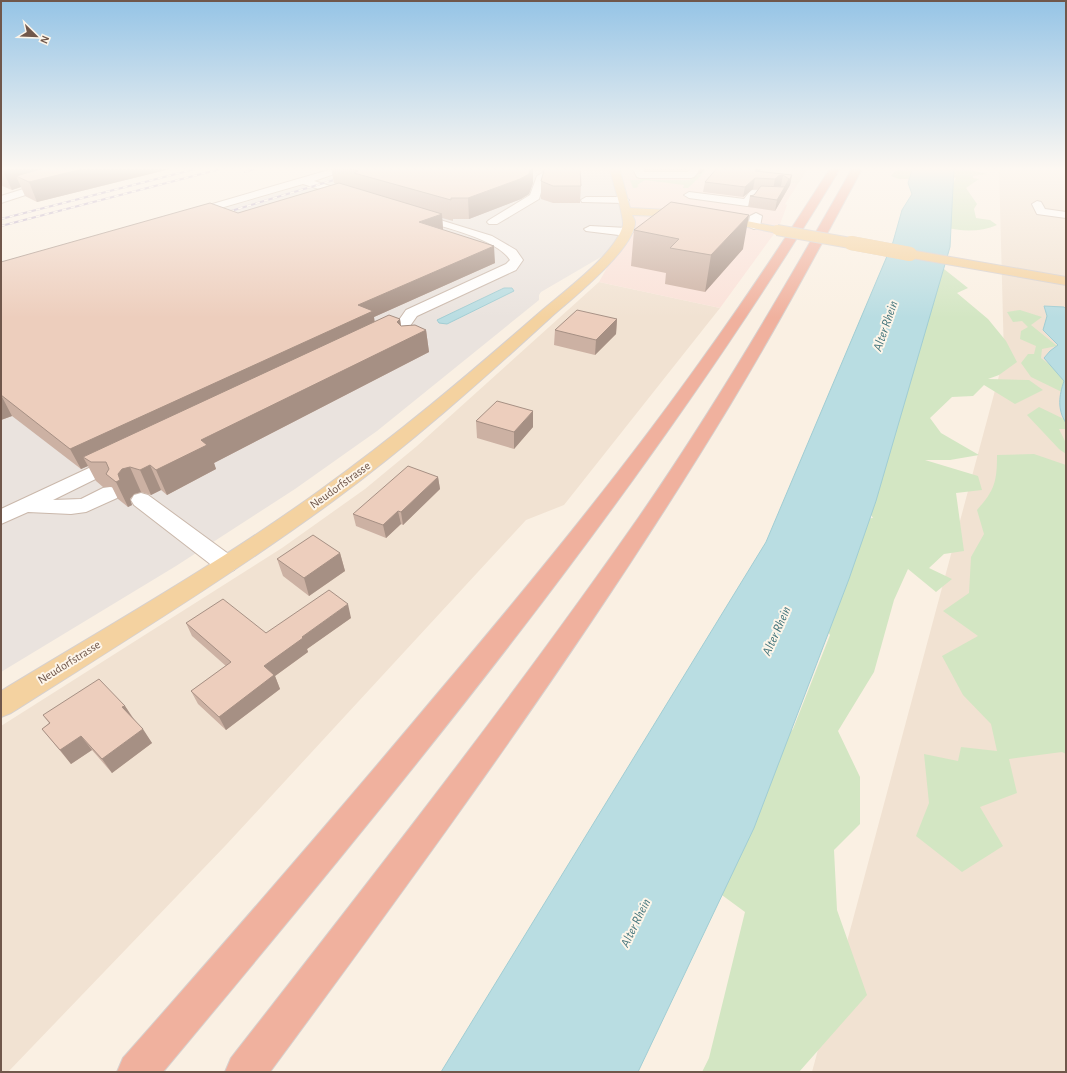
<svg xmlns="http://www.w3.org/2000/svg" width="1067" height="1073" font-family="'Alegreya Sans',sans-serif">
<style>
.residential{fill:#f1e2d2}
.commercial{fill:#fae1d8}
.industrial{fill:#eae3de}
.green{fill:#d3e6c3}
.water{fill:#b9dde2;stroke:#a1cdd3}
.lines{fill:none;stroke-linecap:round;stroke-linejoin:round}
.minor-casing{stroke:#cab8ab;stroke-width:2}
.major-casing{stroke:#d7d0cd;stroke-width:2}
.highway-casing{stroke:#d7d0cd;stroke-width:2}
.minor{fill:#fff;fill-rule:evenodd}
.major{fill:#f4d2a0;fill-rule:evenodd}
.highway{fill:#f0b19e;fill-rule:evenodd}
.rail-casing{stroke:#b3a3c2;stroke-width:2}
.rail{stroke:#fdf5e9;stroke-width:1.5;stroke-dasharray:4.5;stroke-linecap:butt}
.major-bridge-far1-casing{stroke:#d7d0cd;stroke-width:12;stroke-linecap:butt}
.major-bridge-casing{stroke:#d7d0cd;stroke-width:14;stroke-linecap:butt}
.major-bridge-far1{stroke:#f4d2a0;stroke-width:10}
.major-bridge{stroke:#f4d2a0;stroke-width:14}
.wall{fill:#ccb1a3}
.shaded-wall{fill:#a69084}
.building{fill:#edcebd;stroke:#a69084}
.labels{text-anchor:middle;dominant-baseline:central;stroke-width:4;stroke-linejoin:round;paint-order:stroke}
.street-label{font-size:12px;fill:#70574b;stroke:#fdf5e9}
.water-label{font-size:13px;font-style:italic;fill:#43747b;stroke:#fdf5e9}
</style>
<rect width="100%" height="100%" fill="#faf0e3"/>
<path class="residential" d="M715,167H809L798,184L710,173Z
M999,167H1066V1072H812L1004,357Z
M599,282L720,308L564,505L526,520L226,845L8,1072H1V726L282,548L365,489L417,446Z"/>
<path class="commercial" d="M614,167H715L710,173L798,184L785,204L787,205L779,227L720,308L599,282L627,232Z"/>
<path class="industrial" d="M366,167H614L627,211L618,247L541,292L539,295V300L377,431L295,489L176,566L1,672V273Z"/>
<path class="green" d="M705,167H710L688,188H683L684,185L645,180L637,185L639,186L636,188H633L630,180H640L641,178L650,179V180H690V177H695Z
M902,167H913L909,179H899L891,176L894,172L902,169Z
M949,167H975L977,169L971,170L987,174L973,176V178L979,179L966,188L977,204L974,209L976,218L990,220L997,225C981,232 962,232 944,227L947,221L952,218L940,208L956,178L948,175Z
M944,269L968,288L957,293L988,319L1006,341L1017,362L999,375L988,379L1029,380L1043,390L1015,404L984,385L973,396L952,397L930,418L941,433L979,455L950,460H925L978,476L982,490L956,493L964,551L944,554L929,568L952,579L936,592L908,569L894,600L874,672L838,731L860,777V824L834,850L837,910L867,995L799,1072H702L709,1058L745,912L696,876L757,766L793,729L830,635L812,605L830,522L873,518L857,495L885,370L916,366L912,354L919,273Z
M1020,310L1042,317L1031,325L1057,346L1042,349L1041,358L1055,369L1066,382L1064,393L1031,377L1021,363L1028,354H1034L1036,346L1020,339L1021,331L1028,327L1022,321L1013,322L1007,312Z
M1039,407L1066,420V429H1059L1066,443V454L1059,449L1027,415Z
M1034,454L1066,465V754L1062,752L1009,759L1017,793L980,807L1003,846L962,872L916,836L929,803L924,754L958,761L961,747L997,751L991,724L963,695L942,656L978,636L943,611L969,593L971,557L984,534L977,510C995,490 997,481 997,455Z"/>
<path class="water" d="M913,167H954L950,247L876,501L849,579L754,828L638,1072H441L766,542L893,242L902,210L912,194L908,183Z
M504,288H512L514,291L447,324L439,323L437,320Z
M1044,306L1064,307L1066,309V423C1057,409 1059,396 1064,381L1044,358L1050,351L1058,345L1043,330L1047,316Z"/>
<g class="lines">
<g class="minor-casing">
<path id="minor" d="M339,167H355L314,181L356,194L357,196L356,198H348L303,184L193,216L189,217L183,214L185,212Z
M552,167H564L545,179L539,199L497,224H489L487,222L489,220L530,195L537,176Z
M632,167H642L644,172H688L693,167H703L694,177L691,178H640L637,177Z
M52,180L57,183L56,185L1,203V196Z
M780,187L785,190L781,197L758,195L751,205L747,206L689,198L684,195L689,192L744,199L751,190L774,191L776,188Z
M586,197H624L629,200L624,203L582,202L581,200Z
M1037,201L1041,202L1045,209L1066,212V218L1037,214L1032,204Z
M414,212L492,236L516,250L523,260L516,270L417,316L410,326L379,342H369L366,339L369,336L399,320L406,310L506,264L510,260C497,238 435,225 410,217L408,215Z
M756,213L762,216L760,226L754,229L748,226L750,216Z
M590,226L627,228L633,232L627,236L586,231L584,229Z
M119,454L126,456L129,460L126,464L53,500L81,499L103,488L110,487L117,488L120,493L117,498L86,512L71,514L28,512L1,524V509Z
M141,493L148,495L234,558L237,564L234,570L226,572L218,570L134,505L131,500L134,495Z"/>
</g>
<g class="major-casing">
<path id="major" d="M609,167H619L630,208L688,211L694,214L688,217L632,215C633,217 635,220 635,222C635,249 570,300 550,318C480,382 409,445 333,501C229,577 119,644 11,713L1,717V691C108,626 218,564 319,491C396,436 468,375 539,313C562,293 616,254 623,225C624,216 612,178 609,167Z
M727,217L777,227L783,230L777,233L723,222L721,220L723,218Z
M910,250L1066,277V285L906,257L904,254L906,251Z"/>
</g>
<g class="highway-casing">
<path id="highway" d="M831,167H841C646,490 404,783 163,1072H117L123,1058C229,938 334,817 437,694C528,586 618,477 700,362C746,299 789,233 831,167Z
M853,167H863C820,247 777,327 730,405C590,636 430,855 270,1072H225L231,1058C370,880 510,702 639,517C717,404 786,286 853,167Z"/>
</g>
<use href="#minor" class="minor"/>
<use href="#major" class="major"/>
<use href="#highway" class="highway"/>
<g class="rail-casing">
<path id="rail" d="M245,172L261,167
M221,214L344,177
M1,219L203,167
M1,226L228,167"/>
</g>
<use href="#rail" class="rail"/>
<g class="major-bridge-far1-casing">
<path id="major-bridge-far1" d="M777,230L856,244"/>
</g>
<g class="major-bridge-casing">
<path id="major-bridge" d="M851,243L910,254"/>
</g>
<use href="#major-bridge-far1" class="major-bridge-far1"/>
<use href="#major-bridge" class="major-bridge"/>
</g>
<path class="wall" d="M1,167H178L37,202L25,196L21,187L12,190L2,186H1Z
M327,167H533V183L529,194L521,199L469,219H453V221L442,218L443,229L442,230L495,263L374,317V321L400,319L401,326L426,330L429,352L214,463L216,469L167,495L161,490L151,495L141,492L134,494L130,499L132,505L128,507L118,499L112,487H103L96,481L88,466L81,469L12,416L1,420V262L238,213L336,184L334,183L331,168H330Z
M644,167H691L687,170H645Z
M699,167H707L700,174H698Z
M716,167H763L760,171L792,175L790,185L775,211L748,207L750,196L754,195L759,189H753L743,197L703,192L705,182L715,170Z
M541,181L581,186L580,203H553L541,199Z
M634,230L743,249L705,292L665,284L666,273L631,266Z
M617,319L616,334L595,355L554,345L555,330Z
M476,421L533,427L514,449L477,438Z
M438,477L440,489L403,525L401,524L386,538L356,526L353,514Z
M340,553L345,571L309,596L283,576L277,559Z
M351,618L307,649L308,652L275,676L280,689L226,730L198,704L191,691L226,666L192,636L186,623L266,633Z
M125,706L134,719L152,743L112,773L92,750L71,764L42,729L49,723L43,715Z"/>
<path class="shaded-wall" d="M14,167H178L37,202L29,182L16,176L21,187L12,190L3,171Z
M531,167H533V183L529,194L521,199L469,219L468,198Z
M701,167H707L700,174Z
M757,167H763L753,180L755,178L753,189L743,197L745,187L755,171Z
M783,175L781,186L776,187L773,189L775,179L778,176Z
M792,175L790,185L775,211L777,200Z
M442,214L443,229L420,238L419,222Z
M749,215L743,249L705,292L711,255Z
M494,246L495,263L374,317L376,329L83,457L88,466L81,469L70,449L358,305Z
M400,319L403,341L426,330L429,352L214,463L216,469L167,495L156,470L201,440L397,322Z
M617,319L616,334L595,355L596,340Z
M1,395L12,416L1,420Z
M533,411V427L514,449V432Z
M150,465L161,490L151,495L140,470Z
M130,467L141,492L134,494L130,499L132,505L128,507L116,482L118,474L122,469Z
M438,477L440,489L403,525L401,512Z
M398,511L401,524L386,538L383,525Z
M340,553L345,571L309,596L304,578Z
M348,604L351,618L307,649L308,652L275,676L280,689L226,730L219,717L264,666L302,637Z
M125,706L134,720L122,707Z
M143,729L152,743L112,773L102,759Z
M81,736L92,750L71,764L60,750Z"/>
<path class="building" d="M1,167H14L3,171L1,170Z
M48,167H91L29,182L16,176Z
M344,167H531L529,174L520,179L468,198H451V200L354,173L358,171Z
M545,167H580L581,186H553L541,181Z
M718,167H757L755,171L792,175L777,200L750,196L754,195L761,186L785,187L789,179L783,175L778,176L775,179L755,178L745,187L705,182Z
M339,183L442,214L419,222L494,246L358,305L373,311L70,449L1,395V262L210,203L238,213Z
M671,202L749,215L711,255L670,248L679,239L634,230Z
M577,310L617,319L596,340L555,330Z
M389,315L400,319L397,322L401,326L415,325L426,330L201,440L207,445L156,470L150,465L140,470L130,467L122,469L118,474L120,480L116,482L106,474L109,469L106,462H91L83,457Z
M497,401L533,411L514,432L476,421Z
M408,466L438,477L401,512L398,511L383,525L353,514Z
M313,535L340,553L304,578L277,559Z
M329,590L348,604L302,637L303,638L264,666L274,675L219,717L191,691L231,662L186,623L223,599L266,633Z
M99,679L125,706L122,707L143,729L102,759L81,736L60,750L42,729L50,723L43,715Z"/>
<linearGradient id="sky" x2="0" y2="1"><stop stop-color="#95c4e6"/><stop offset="0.53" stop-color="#fdf8f2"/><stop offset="1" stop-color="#fdf8f2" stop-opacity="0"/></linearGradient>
<rect width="1067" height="318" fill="url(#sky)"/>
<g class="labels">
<g class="street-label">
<text transform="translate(340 485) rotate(-36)">Neudorfstrasse</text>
<text transform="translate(69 662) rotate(-32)">Neudorfstrasse</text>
</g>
<g class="water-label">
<text transform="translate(886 326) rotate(-71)">Alter Rhein</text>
<text transform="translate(777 631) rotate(-66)">Alter Rhein</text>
<text transform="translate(636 923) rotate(-64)">Alter Rhein</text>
</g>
</g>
<rect width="1067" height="1073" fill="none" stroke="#70574b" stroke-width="4"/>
<g transform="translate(36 36) rotate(113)" stroke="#fdf5e9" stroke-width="3" paint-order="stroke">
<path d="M0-3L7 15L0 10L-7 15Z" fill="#70574b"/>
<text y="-6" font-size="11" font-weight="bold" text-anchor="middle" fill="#70574b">N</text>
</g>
</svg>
